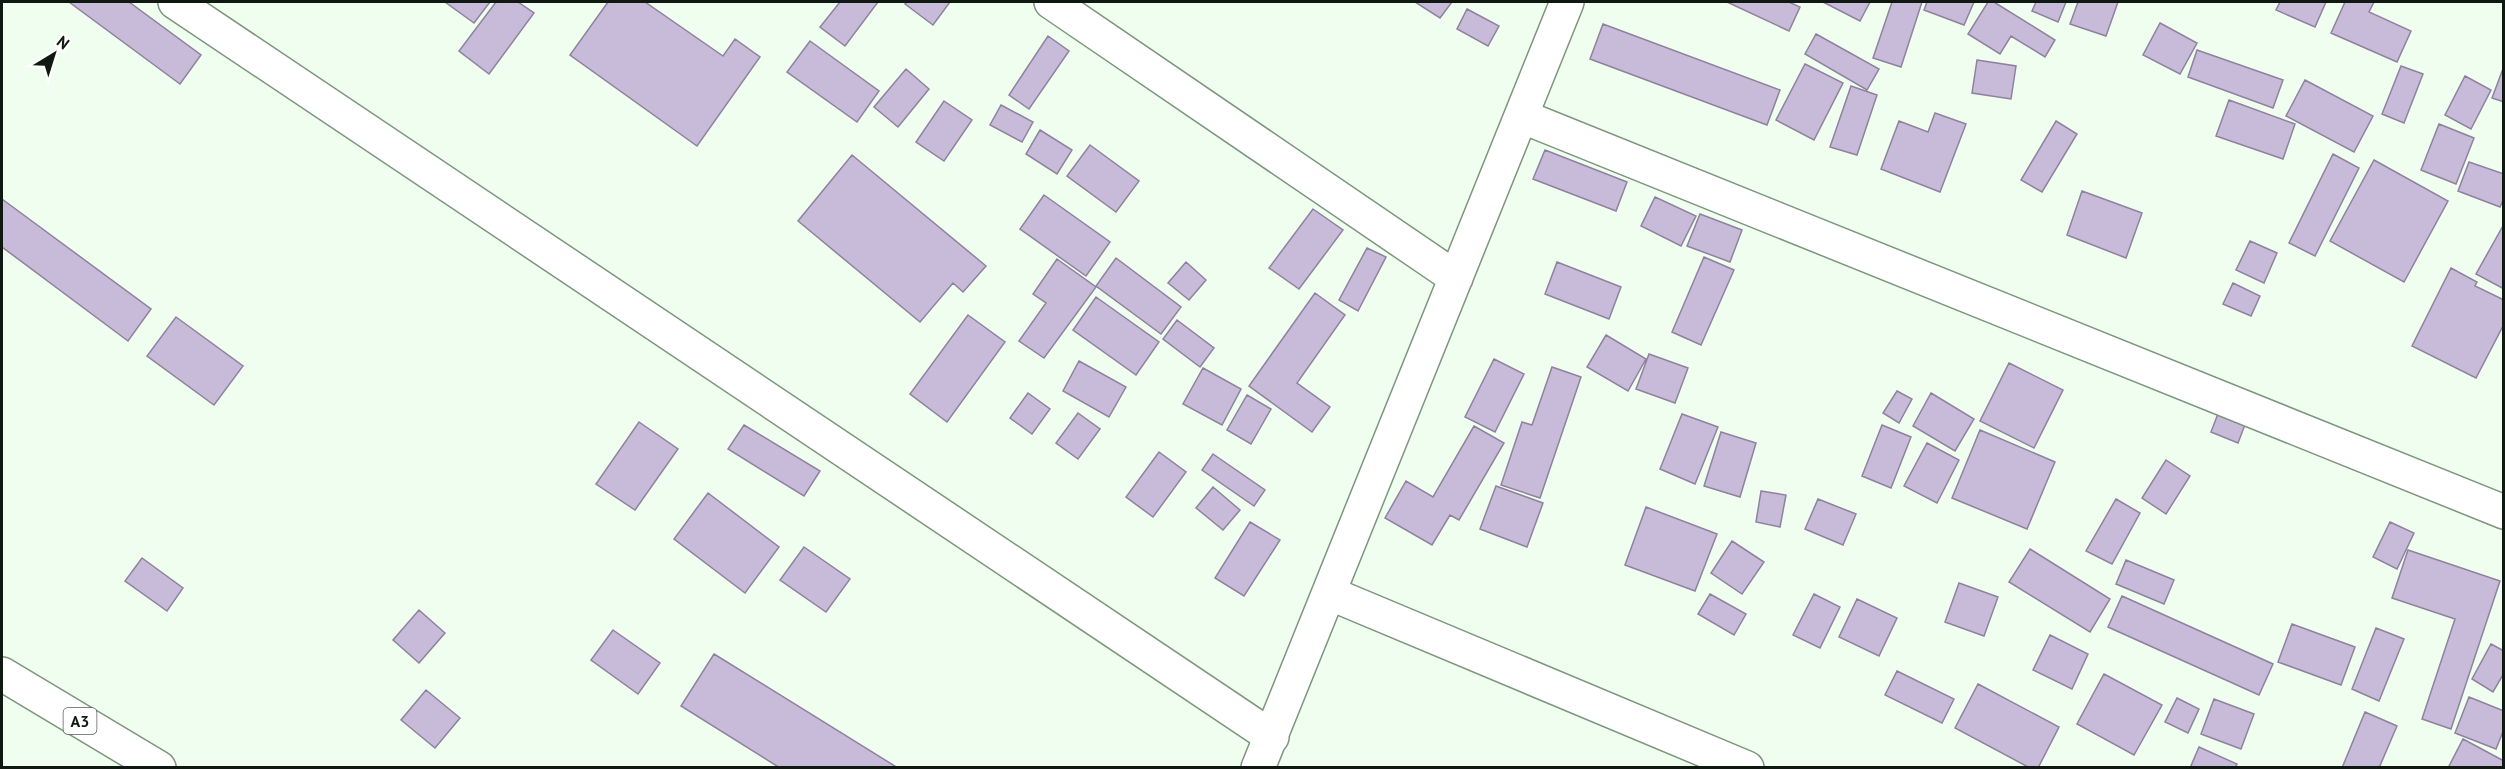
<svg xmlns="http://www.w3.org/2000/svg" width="2505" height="769" font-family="'PT Sans',sans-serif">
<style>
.building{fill:#c8bbd9;stroke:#8e829e;stroke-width:1.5}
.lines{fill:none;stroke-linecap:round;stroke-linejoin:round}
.minor-casing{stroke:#7d957d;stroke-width:36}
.highway-casing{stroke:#7d957d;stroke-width:36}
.minor{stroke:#fff;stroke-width:33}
.highway{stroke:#fff;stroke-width:33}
.labels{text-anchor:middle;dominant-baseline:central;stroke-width:5;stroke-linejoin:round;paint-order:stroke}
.shield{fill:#fff;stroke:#585e58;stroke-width:1.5}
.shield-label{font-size:16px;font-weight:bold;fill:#101911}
</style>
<rect width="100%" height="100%" fill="#effeef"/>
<path class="building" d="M69,2H129L201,55L180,84Z
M445,2H490L474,23Z
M496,2H518L534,13L489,74L459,51Z
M608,2H645L723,56L735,39L760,57L697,146L570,55Z
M840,2H878L845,46L820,27Z
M907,2H950L933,25L905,4Z
M1415,2H1452L1440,18Z
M1727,2H1789L1800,7L1789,31Z
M1823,2H1870L1860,21Z
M1892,2H1922L1901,67L1873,58Z
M1927,2H1974L1964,25L1924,10Z
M1988,2H1994L2055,40L2045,57L2011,36L2000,54L1968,34Z
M2036,2H2066L2058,22L2032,11Z
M2078,2H2118L2106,36L2070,24Z
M2280,2H2326L2315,27L2276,10Z
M2345,2H2374L2369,12L2411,31L2397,62L2331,33Z
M1467,9L1499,26L1488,46L1457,29Z
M2160,23L2197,43L2180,74L2143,55Z
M1603,24L1780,90L1767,125L1590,59Z
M1816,34L1879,69L1867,90L1805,54Z
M1048,36L1069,51L1029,109L1009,95Z
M810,41L879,91L857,122L787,72Z
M2197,50L2283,80L2273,108L2188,77Z
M1977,60L2016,66L2011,99L1972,93Z
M1805,64L1843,83L1814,140L1776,120Z
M2401,66L2423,74L2404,123L2382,114Z
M2504,66V102L2492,98Z
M906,69L929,89L898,127L874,107Z
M2465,76L2491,90L2471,129L2445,115Z
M2305,80L2373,116L2354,152L2286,116Z
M1851,86L1877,95L1857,155L1830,147Z
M2229,100L2295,124L2283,159L2216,136Z
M944,101L972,120L944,161L916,142Z
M1001,105L1033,122L1022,142L990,125Z
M1935,113L1966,124L1940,192L1881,169L1899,121L1928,132Z
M2056,121L2077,134L2042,192L2021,180Z
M2439,124L2474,138L2456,184L2421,170Z
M1040,130L1072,150L1057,174L1026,154Z
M1090,145L1139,181L1116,212L1067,176Z
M1545,150L1627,182L1616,211L1533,179Z
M2333,154L2359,168L2315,256L2289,243Z
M852,155L986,266L963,292L953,283L920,322L798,221Z
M2374,160L2448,201L2404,282L2330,241Z
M2469,162L2504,174V198L2500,207L2458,191Z
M2082,191L2142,213L2126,258L2067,235Z
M1044,195L1110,242L1086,276L1020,229Z
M1655,197L1696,216L1681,246L1641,226Z
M2,199L151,309L128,341L2,247Z
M1313,209L1343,230L1299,289L1269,268Z
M1700,214L1742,230L1730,262L1687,246Z
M2504,224V289L2476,274Z
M2250,241L2277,253L2264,283L2236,270Z
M1367,248L1386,257L1358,311L1339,300Z
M1704,257L1734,270L1701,345L1672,332Z
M1116,258L1181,307L1161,334L1096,286Z
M1057,259L1096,287L1044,358L1019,341L1046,303L1033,294Z
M1186,262L1206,280L1189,300L1168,283Z
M1557,262L1621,287L1609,319L1545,294Z
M2451,268L2477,282L2475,286L2504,300V324L2476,378L2412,346Z
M2233,283L2260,296L2251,316L2223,304Z
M1315,293L1345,315L1297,383L1330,407L1312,432L1249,386Z
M1096,297L1159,342L1136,375L1073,330Z
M968,315L1005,342L947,422L910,394Z
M176,317L243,366L214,405L147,356Z
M1177,320L1214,348L1200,367L1163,339Z
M1606,335L1646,359L1628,391L1587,367Z
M1649,354L1688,368L1675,403L1636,389Z
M1494,359L1524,374L1495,432L1465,417Z
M1079,361L1126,387L1109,417L1063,391Z
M2009,363L2063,390L2034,448L1980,421Z
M1552,367L1581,377L1540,498L1501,485L1522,422L1532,425Z
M1203,368L1241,389L1222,425L1183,404Z
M1897,391L1912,399L1899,423L1883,413Z
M1028,393L1050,409L1032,434L1010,418Z
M1931,393L1974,419L1955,451L1913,426Z
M1247,395L1271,409L1251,444L1227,430Z
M2219,411L2246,422L2238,443L2211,432Z
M1078,413L1100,429L1078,459L1056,443Z
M1682,414L1718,427L1695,484L1660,469Z
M639,422L678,449L635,510L596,484Z
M744,425L820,471L804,496L728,449Z
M1882,425L1911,437L1891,488L1862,476Z
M1474,426L1504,443L1459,520L1450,515L1432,545L1385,518L1406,481L1433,497Z
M1980,430L2055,462L2027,529L1952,498Z
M1721,432L1756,443L1740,497L1704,486Z
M1927,443L1959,460L1937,503L1904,486Z
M1159,452L1186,472L1153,517L1126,497Z
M1213,454L1265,490L1254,506L1202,470Z
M2166,460L2190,476L2166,514L2142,498Z
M1496,486L1543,503L1527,547L1480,529Z
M1213,487L1240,510L1223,530L1196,508Z
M1761,491L1786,495L1780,527L1756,522Z
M708,493L779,547L745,593L674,539Z
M1818,499L1856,514L1843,545L1805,529Z
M2116,499L2140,513L2112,564L2086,551Z
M1646,507L1717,534L1695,591L1625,565Z
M1250,522L1280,540L1244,596L1215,578Z
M2390,522L2414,533L2397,569L2373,557Z
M1732,541L1764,562L1742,594L1711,573Z
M804,547L850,579L826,612L780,580Z
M2030,549L2110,599L2090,632L2009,582Z
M2408,550L2500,581L2451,729L2422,719L2455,619L2392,598Z
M142,558L183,588L167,611L125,581Z
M2126,560L2174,580L2164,604L2116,584Z
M1959,583L1998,597L1984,636L1945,622Z
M1710,594L1746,614L1734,635L1698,614Z
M1814,594L1840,607L1820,648L1793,635Z
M2122,596L2273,664L2259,695L2108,627Z
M1857,599L1897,618L1879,656L1839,637Z
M419,610L445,633L419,663L393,640Z
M2292,624L2355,647L2341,685L2278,662Z
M2376,628L2404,639L2379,701L2352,689Z
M613,630L660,663L638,694L591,660Z
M2050,635L2088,654L2072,689L2033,670Z
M2491,644L2504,651V673L2493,692L2472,679Z
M714,654L898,768H780L681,706Z
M1897,671L1954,699L1942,723L1885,695Z
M2104,674L2162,705L2134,755L2077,724Z
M1978,684L2059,727L2038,768H2030L1955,728Z
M426,690L460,718L435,748L401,720Z
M2469,697L2504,711V729L2496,749L2455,733Z
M2177,698L2199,709L2188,733L2165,722Z
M2214,699L2254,714L2241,749L2201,734Z
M2365,712L2397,726L2379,768H2342Z
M2463,739L2504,761V768H2448Z
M2199,747L2237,764L2235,768H2190Z"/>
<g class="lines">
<g class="minor-casing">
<path id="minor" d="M175,2L1272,737
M1051,2L1456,278
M1521,116L2504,512
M1329,593L1747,768
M1258,768L1567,2"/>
</g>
<g class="highway-casing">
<path id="highway" d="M2,674L159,768"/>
</g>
<use href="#minor" class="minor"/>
<use href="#highway" class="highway"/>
</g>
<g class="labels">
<rect class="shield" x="63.5" y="708" width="33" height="26" rx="4.5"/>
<g class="shield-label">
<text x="80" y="721">A3</text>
</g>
</g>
<rect width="2505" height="769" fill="none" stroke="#101911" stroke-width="6"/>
<g transform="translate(54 54) rotate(38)" stroke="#ffffff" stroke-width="4.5" paint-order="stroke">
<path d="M0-4.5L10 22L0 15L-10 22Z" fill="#101911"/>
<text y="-9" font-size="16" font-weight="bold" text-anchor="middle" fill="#101911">N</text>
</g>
</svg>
